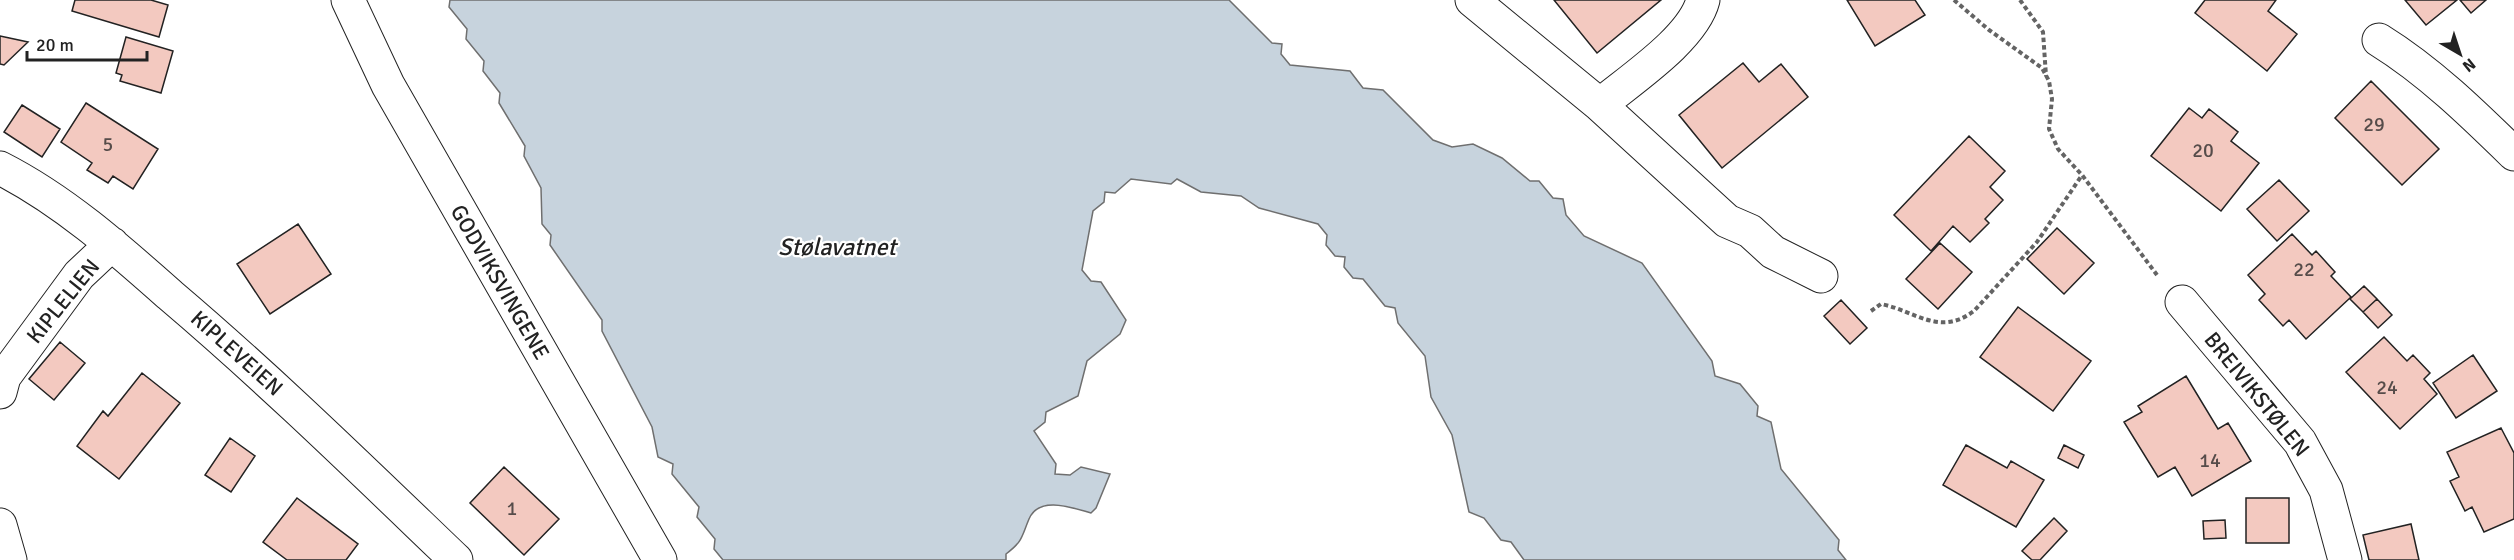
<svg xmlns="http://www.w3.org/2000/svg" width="2514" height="560" font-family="Signika,sans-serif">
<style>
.water{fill:#c7d3dd;stroke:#6f6f6f;stroke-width:1.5}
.building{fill:#f3c9c0;stroke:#222;stroke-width:1.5}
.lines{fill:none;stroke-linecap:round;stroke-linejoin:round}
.minor-casing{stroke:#222;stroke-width:35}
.major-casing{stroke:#222;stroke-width:35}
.path{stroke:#646464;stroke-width:4;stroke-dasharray:4.5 3;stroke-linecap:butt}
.minor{stroke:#fff;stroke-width:33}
.major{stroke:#fff;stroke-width:33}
.labels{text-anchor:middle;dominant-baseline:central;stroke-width:4.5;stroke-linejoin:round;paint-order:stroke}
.number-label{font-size:20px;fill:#564c4a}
.street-label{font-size:22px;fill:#222;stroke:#fff}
.water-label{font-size:24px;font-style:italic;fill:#222;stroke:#fff}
</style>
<rect width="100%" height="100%" fill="#fff"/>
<path class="water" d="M450,0H1229L1272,43L1282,44L1281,54L1290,65L1350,71L1363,88L1383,90L1433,140L1452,147L1473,144L1502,158L1530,181H1539L1553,198L1563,199L1566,215L1584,236L1642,263L1712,361L1715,376L1740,384L1758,406L1757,416L1771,422L1781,469L1839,540L1838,550L1846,560H1524L1511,542L1501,540L1484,518L1469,512L1452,435L1431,397L1425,356L1398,323L1395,308L1385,306L1363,279L1353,278L1344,267L1345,257L1335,256L1326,245L1327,235L1318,224L1259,208L1241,196L1201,192L1177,179L1171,184L1131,179L1115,193L1105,192L1104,202L1093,211L1082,270L1091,281L1101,282L1126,320L1120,334L1087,361L1078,396L1046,412L1045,422L1034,431L1056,464L1055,474L1070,475L1081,467L1110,474L1096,508L1091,513C1073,508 1039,495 1029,519C1021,538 1023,541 1006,554V560H723L714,549L715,539L697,517L699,507L672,474L673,464L658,457L652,427L602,331V320L550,245L551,235L542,224L541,188L524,156L525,146L499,103L500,93L483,71L484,61L466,39L467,29L449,7Z"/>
<path class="building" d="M75,0H151L168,5L159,37L72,11Z
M1554,0H1661L1597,53Z
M1847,0H1915L1925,15L1875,46Z
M2205,0H2276L2268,11L2297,34L2267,71L2195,13Z
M2405,0H2457L2426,25Z
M2460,0H2486L2471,13Z
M0,36L28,42L4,65L0,64Z
M126,37L173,51L161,93L120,81L122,75L116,73Z
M1743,63L1759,82L1781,64L1808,97L1722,168L1679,115Z
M2371,81L2439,149L2402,185L2335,118Z
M86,103L158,149L133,189L113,176L108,183L87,170L92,163L61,142Z
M22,105L60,129L42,157L4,132Z
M2189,108L2202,118L2209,109L2238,132L2231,141L2259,163L2221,211L2151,156Z
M1969,136L2005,171L1990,187L2003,200L1985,219L1989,223L1970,242L1953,226L1931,251L1894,215Z
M2279,180L2309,211L2277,241L2247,209Z
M298,224L331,274L270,314L237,264Z
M2057,228L2094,263L2064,294L2027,259Z
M2292,234L2312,255L2316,251L2335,272L2331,276L2351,297L2306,339L2289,320L2283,326L2259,300L2265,294L2248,275Z
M1940,243L1972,272L1938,309L1906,279Z
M2364,286L2377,299L2363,312L2350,299Z
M2377,299L2392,315L2378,328L2363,312Z
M1841,300L1867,328L1850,344L1824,316Z
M2018,307L2091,361L2053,411L1980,357Z
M2384,337L2407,361L2413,355L2430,373L2424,379L2437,394L2400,429L2346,372Z
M60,342L85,363L54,400L29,379Z
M2473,355L2497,391L2456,418L2433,383Z
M142,373L180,403L119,479L77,446L103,411L108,416Z
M2186,376L2218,429L2228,423L2251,461L2192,496L2175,467L2158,477L2124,422L2142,412L2138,406Z
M2501,428L2514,453V519L2484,532L2472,507L2465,511L2450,481L2459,477L2447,452Z
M230,438L255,456L231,492L205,475Z
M1966,445L2007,468L2011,461L2044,480L2016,527L1943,485Z
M2064,445L2084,455L2078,468L2058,458Z
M504,467L559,519L524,555L470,503Z
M297,498L358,544L346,560H287L263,542Z
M2246,498H2289V543H2246Z
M2054,518L2067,531L2040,560H2032L2022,551Z
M2225,520L2226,538L2204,539L2203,521Z
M2411,524L2419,560H2369L2363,535Z"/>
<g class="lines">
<g class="minor-casing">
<path id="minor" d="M1472,0L1600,105L1727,221L1750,231L1773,252L1821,276
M2379,40C2429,71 2472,113 2514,154
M1600,105C1631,79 1693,39 1703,0
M0,168C63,200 117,248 170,295C269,379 362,470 456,560
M2182,302L2300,442L2326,490L2345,560
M0,392L4,377L79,275L112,244
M0,525L10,560"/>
</g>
<g class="major-casing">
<path id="major" d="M348,0L388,85L660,560"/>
</g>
<path class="path" d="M1954,0L1989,30L2042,68L2049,81L2052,99L2049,129L2058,149L2082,175L2157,275
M2020,0L2043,32L2046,76
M1871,311L1881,304C1916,311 1939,337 1974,311L2037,242L2082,175"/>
<use href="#minor" class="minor"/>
<use href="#major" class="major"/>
</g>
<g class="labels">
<g class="number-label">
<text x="2374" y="124">29</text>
<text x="108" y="144">5</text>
<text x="2203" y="150">20</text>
<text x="2304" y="269">22</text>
<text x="2387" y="387">24</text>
<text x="2210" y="460">14</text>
<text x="512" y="508">1</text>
</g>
<g class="street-label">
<text transform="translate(500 282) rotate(60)">GODVIKSVINGENE</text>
<text transform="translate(63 301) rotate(-51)">KIPLELIEN</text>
<text transform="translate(237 353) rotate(42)">KIPLEVEIEN</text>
<text transform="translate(2257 394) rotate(51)">BREIVIKSTØLEN</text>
</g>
<g class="water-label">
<text x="837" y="247">Stølavatnet</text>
</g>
</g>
<g transform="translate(2460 54) rotate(141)" stroke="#ffffff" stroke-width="4.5" paint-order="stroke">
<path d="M0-4.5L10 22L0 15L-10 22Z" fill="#222222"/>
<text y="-9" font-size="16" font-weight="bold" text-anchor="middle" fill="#222222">N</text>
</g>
<path d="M27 51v9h120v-9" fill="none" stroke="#222222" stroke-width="3"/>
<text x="36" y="51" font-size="18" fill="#222222" stroke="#ffffff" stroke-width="4.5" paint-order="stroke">20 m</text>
</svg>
